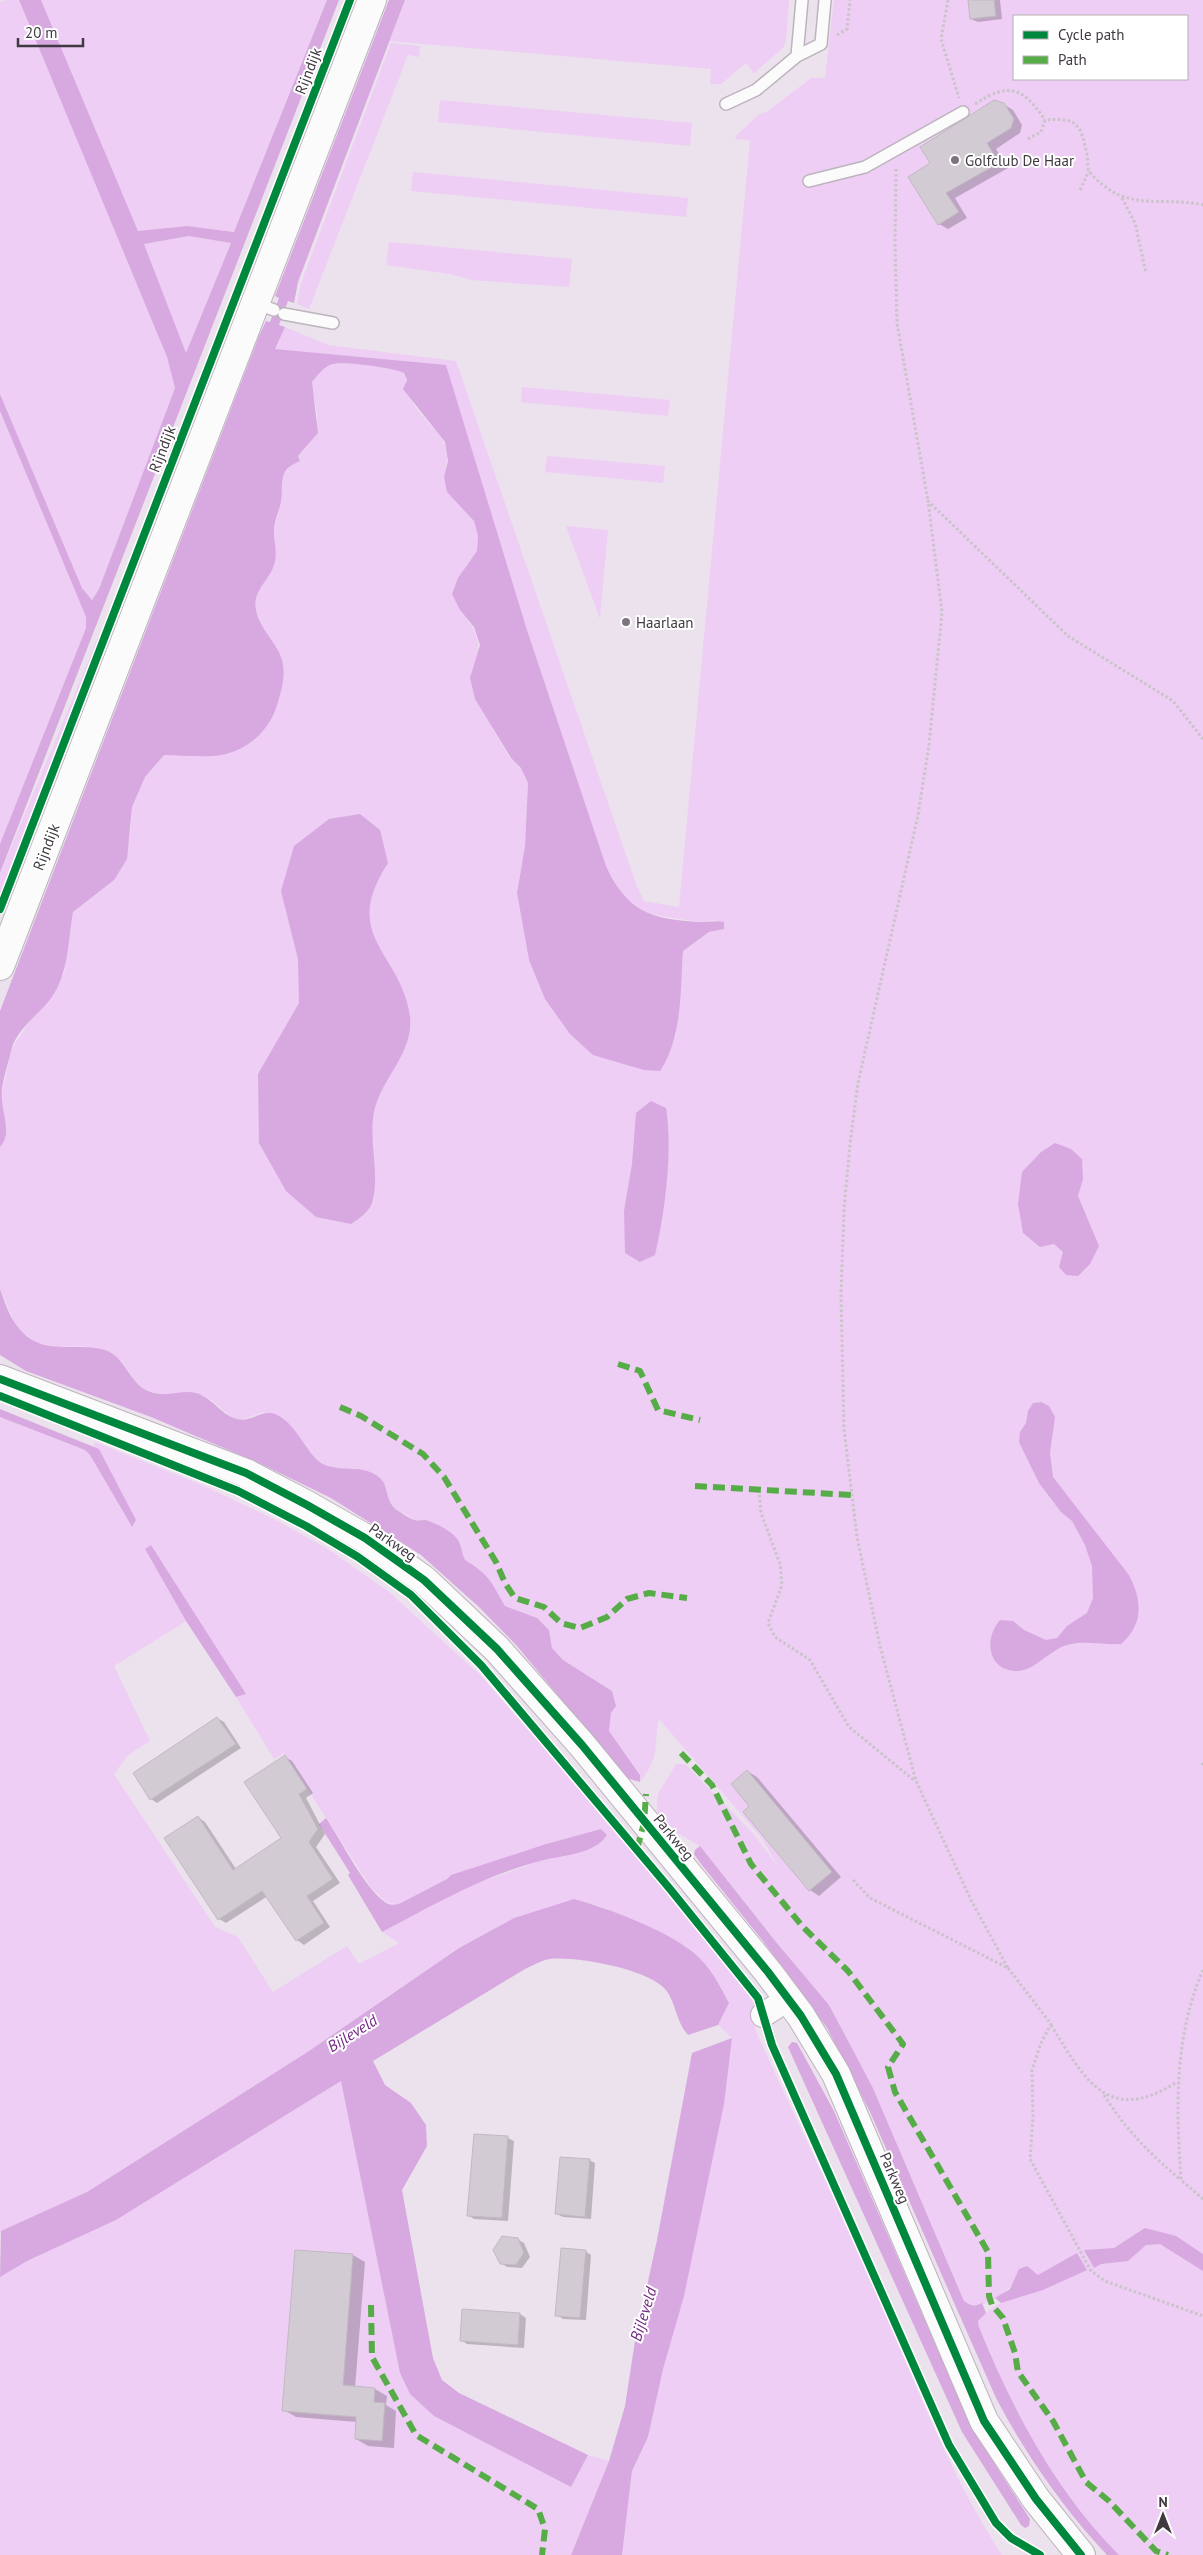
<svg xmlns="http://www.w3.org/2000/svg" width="1203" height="2555" font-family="'PT Sans',sans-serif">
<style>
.green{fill:#eecef4;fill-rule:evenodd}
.water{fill:#d7a9e0;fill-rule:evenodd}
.shadow{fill:#0003}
.building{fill:#d3cbd4;stroke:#c1b9c2}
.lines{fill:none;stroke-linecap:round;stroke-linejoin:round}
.service-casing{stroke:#bcb4bd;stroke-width:14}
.minor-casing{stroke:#bcb4bd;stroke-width:26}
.tertiary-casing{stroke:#bcb4bd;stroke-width:30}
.path{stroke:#c9c4c9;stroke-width:3;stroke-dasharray:2.5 2.5;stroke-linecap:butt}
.service{stroke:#fcfbfc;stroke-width:11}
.minor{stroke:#fcfbfc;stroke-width:24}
.tertiary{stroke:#fcfbfc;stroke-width:28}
.quiet{stroke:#56ac46;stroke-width:6;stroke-dasharray:12 6;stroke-linecap:butt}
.cycleway-casing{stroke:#fff;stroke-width:11}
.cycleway{stroke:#00873e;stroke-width:8}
.poi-dot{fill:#7c747e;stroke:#fff;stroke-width:2}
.labels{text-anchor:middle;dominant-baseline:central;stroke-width:4;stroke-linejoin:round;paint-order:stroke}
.street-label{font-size:15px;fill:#403942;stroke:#fff}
.poi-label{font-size:15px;fill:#403942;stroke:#fff;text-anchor:start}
.water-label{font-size:16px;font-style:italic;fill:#732a82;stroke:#fff}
</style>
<rect width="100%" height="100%" fill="#ece2ed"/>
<path class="green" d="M6,0H19L167,357L175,388L99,589L92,600L82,588L0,394V2Z
M41,0H327L234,232L187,226L138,231Z
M405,0H789L786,42L783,48L754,73L746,63L721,84H710L711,69L390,41Z
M834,0H1203V2555H1119C1056,2492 1012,2409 979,2327L978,2321C986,2310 1007,2297 1021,2297L1015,2279C1008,2294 979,2314 964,2301L872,2086L829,2005L776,1942L700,1846L656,1821L658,1794L676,1764H685L752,1832L780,1869L760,1836L659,1719C653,1749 661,1755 640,1782V1774L609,1731L611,1713L616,1706L612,1691L563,1660L552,1648L549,1630L505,1606L480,1570L465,1560L459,1542L447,1531L426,1520H415L395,1508L387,1498L383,1480L354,1468L337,1469L321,1463L264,1412L241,1420L231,1417L209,1398L194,1393L167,1396L147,1391L137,1383L121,1360L84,1346L56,1347L35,1342L17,1328L0,1289V1147L4,1143L7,1128L1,1097L12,1048L30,1021L54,995L65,970L67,943L73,912L88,899L130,838L132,807L145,777L164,755H178L284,680L282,660L277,648L263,631L255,607L257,594L274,566L276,555L274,531L281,502L282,477L290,466L300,461L298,456C309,447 316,433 317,418C318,412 312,392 312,382C318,375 324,366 333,364C343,361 394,368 404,373C407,382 408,394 413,403C432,434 455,434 444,477L474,521L478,536L477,551L468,564L460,610C481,636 483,646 470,678L493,729L510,758L521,768L528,783L525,846L517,893L529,960L676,1037L683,951L709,932L724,929L713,920L698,922L643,913L624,897L606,866L527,630L446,366L274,349L285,327L328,345L456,361L636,884L644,901L679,907L750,140L735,139L736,136L758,115L768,111L811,78H825ZM1014,16H1187V79H1014Z
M391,43L420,46L419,57L408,55L309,309L297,304L301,283Z
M440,100L692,123L690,146L438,122Z
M413,172L688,198L686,217L411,191Z
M190,236L231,243L186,354L144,244Z
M389,242L572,259L569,287L471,280L450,274L386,265Z
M522,387L670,400L668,416L521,402Z
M0,411L86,617V628L0,844Z
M547,456L665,466L663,483L545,472Z
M566,526L608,530L600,619Z
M99,635L97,645L0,898V874Z
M0,1417L85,1450L90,1455L131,1526L135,1520L99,1449L93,1446L95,1442L202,1485L270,1517L328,1549L388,1591L480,1675L627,1843L752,1998L757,2010L755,2029C792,2112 832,2193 869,2276C911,2370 945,2468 1002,2555H622L632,2471L648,2437L732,2038L718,2025L729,2003L720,1986L694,1953L666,1936L601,1907L574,1899L514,1918L459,1948L309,2051L87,2192L0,2232ZM151,1545L245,1694L236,1697L274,1759L284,1753L370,1886C380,1896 386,1906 401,1904L447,1879L452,1875L546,1844L601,1829L595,1847L540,1861L470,1886L382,1932L399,1943L359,1964L347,1946L273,1992L238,1937L215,1927L114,1774L128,1755L150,1741L114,1666L186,1621L145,1549Z
M341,2081L400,2373L410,2394L434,2416L571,2487L588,2455L609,2461L571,2555H0V2277L27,2261L116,2220Z"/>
<path class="water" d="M19,0H41L138,231L187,226L234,232L327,0H339L0,873V844L86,628V617L0,411V394L82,588L92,600L99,589L175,388L167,357ZM189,236L231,243L186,353L144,244Z
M389,0H405L298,282L294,303L288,301L279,325L285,327L275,349L446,365L527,630L606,866C627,911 649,919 698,922C707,922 715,921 724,922V929L709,932L683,951C680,991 683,1036 660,1071L644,1070L593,1055L570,1034L545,999L529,960L517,893L525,846L528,783L521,768L511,758L475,699L470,678L480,645L474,627L460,610L452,594L458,578L477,551L478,536L474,521L447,492L444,477L448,461L445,442L403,389L407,380L404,373C394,368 343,361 333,364C324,366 318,375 312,382L318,433L298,456L300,461C294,464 288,466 285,472C280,480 283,492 281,502C279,512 274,521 274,531C274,543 278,554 274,565C269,581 252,591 256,610C261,632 277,642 282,660C286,676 282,689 277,705C269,733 243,754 213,756C197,757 180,755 164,755L145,777L132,807L127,859L114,880L73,912C68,940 69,969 54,994C42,1013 16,1028 11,1051C8,1066 0,1085 2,1100C3,1115 12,1135 0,1147V1011L259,336L266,321L270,322L279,298L275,296Z
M360,814L380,830L388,863C339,938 402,952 410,1017C414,1056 376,1082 373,1119C370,1145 379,1174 373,1199C371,1211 360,1218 351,1224L316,1217L286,1191L259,1143L258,1074L299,1003L298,959L281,891L294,846L329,819Z
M651,1101L666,1108C673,1151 665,1212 655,1255L640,1262L625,1253L624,1211L632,1164L636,1113Z
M1055,1143L1071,1149L1082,1159L1083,1179L1078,1196L1099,1246L1090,1264L1078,1276L1066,1275L1059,1267L1063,1252L1054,1244L1040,1247L1023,1233L1018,1204L1022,1172L1041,1152Z
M0,1289C7,1309 14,1330 34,1341C55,1352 82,1343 105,1350C126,1357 129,1383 148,1391C166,1399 181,1389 196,1393C213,1398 221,1415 237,1419C252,1423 262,1408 277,1415C298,1425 307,1456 323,1464C342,1473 363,1463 380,1478C389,1485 384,1501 397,1510C402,1513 408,1518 414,1520C417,1521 421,1520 425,1520C434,1522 456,1533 459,1542C462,1548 462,1554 465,1560C490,1575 491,1582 505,1606L537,1618L549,1630L552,1648L563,1660L612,1691L616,1706L611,1713L609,1731L640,1775V1782L626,1778L517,1646L480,1608L421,1555L331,1498L259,1463L151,1417L26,1371L0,1355Z
M1041,1402L1049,1406L1055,1417L1050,1453L1053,1477L1129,1575C1142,1600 1144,1624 1121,1644C1103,1645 1083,1640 1067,1645C1049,1650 1034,1672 1016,1671C987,1670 984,1638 1000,1620L1013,1621L1024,1630L1046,1640L1057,1638L1067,1626L1087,1613L1093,1598L1092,1566L1085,1545L1072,1521L1061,1512L1039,1483L1019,1442L1020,1432L1026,1423L1028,1411L1033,1403Z
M0,1409L99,1449L136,1520L132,1527L90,1455L85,1450L0,1417Z
M151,1545L246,1694L236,1697L186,1621L145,1549Z
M326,1818C340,1839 366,1890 385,1902C390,1906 395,1905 401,1903L447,1879L451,1875L546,1844L601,1829L607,1835C595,1854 564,1855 544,1860C487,1874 434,1905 382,1932L348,1875L350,1873L319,1824Z
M700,1846L776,1942L829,2005L872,2086L964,2301C971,2306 975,2307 982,2303L986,2313L978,2321L979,2327C1012,2409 1056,2492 1119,2555H1107C1063,2508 1026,2455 996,2398L870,2112L827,2028L763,1941L701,1864L694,1854L695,1850Z
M574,1899C610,1909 666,1930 694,1953C710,1966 720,1986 729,2003L718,2025L688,2035C676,2022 676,2003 666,1990C649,1969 576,1956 550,1959C542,1960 532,1966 525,1969L373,2061L385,2085L411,2103L426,2125L427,2146L402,2190L433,2358L442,2380L459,2393L588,2455L571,2487L434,2416L410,2394L400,2373L341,2081L116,2220L27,2261L0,2277L1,2231L87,2192L309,2051L459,1948L514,1918Z
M732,2038L724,2104L684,2296L663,2369L648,2437L632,2471L622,2555H571L609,2461L625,2406L635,2341L657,2240L692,2053Z
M792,2042L797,2043L834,2111L967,2417L978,2438L1030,2519L1029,2526L1025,2528L1021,2525L962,2432L788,2047Z
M1145,2228L1176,2236L1203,2254V2271L1160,2244L1146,2245L1128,2261L1101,2264L1094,2268L1084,2250L1114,2248Z
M1077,2253L1087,2270L1043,2290L1001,2303L995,2298L1010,2289L1019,2269L1027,2266L1038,2275Z"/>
<path class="shadow" d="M969,0H1000L1002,19L978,22L971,19Z
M1003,104L1013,110L1022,125L1020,133L996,149L1008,168L955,198L967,218L948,229L939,224L932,164Z
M217,1718L224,1722L241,1748L157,1803L151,1799Z
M285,1757L292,1761L313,1793L306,1798L325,1834L316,1847L340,1883L313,1901L330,1927L304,1945L297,1940L268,1896L226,1923L219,1919L198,1817L205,1822L236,1869L282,1838Z
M747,1771L757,1777L841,1877L819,1896L810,1890L751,1806Z
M475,2135L508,2138L514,2141L508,2221L474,2219L468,2215Z
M589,2160L595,2163L591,2219L563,2217L557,2214Z
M517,2239L524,2243L530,2257L522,2268L507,2267L501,2263Z
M585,2251L591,2255L586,2320L563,2319L557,2315Z
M353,2255L365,2262L355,2388L375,2389L387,2396L386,2405L396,2411L394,2448L368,2446L356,2439L357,2422L296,2417L284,2410Z
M520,2314L526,2318L524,2348L467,2344L461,2340Z"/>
<path class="building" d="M968,0H994L996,16L970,19Z
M994,100L1004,103L1014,119L1011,128L987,143L999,163L946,193L959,212L938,225L908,177L930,163L920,147Z
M217,1717L236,1744L150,1800L133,1773Z
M285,1755L307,1789L299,1794L318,1829L309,1842L333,1879L307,1896L324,1923L296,1941L262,1891L218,1920L164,1838L198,1816L233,1870L281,1838L244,1782Z
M747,1770L832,1872L809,1891L743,1812L749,1806L731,1784Z
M474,2134L508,2136L502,2218L467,2216Z
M560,2157L590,2159L585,2217L555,2214Z
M502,2236L518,2238L524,2253L516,2265L500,2264L493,2250Z
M561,2248L586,2250L580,2318L555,2316Z
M295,2250L353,2254L343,2385L375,2388L374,2402L385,2403L382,2441L355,2439L356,2417L282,2411Z
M462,2309L520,2313L518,2345L460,2341Z"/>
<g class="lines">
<g class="service-casing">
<path id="service" d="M797,56L802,0
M726,104L756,90L797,56L821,44L825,0
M809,181L865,167L963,112
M255,303L274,310
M284,314L333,323"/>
</g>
<g class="minor-casing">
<path id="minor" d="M763,2015L788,1999"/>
</g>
<g class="tertiary-casing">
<path id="tertiary" d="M0,966L372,0
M0,1379L246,1473L307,1505L365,1538L424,1580L497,1649L582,1745L768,1972L801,2016L836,2074L984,2421L1036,2499L1081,2555"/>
</g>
<path class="path" d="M948,0L941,39L959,98
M837,35L847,29L850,0
M975,104C1010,81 1023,88 1045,120
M1028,139L1041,132L1045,120C1078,117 1081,125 1087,155C1088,160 1087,167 1089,171C1092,176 1101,184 1106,187C1132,209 1171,197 1203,205
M896,169L895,246L897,323L928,501
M1080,190L1089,171
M1122,198L1135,223L1146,273
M759,1490L761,1513L780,1564L782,1585L768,1623L775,1637L810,1660L849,1727L915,1781
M1202,1763L1203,1765
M853,1880L870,1898L1008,1968L971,1900L916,1781L880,1646L857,1537L844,1429L841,1294L844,1209L850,1144L858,1083L918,815L929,745L942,612L928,501L1068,636L1173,701L1203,739
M1008,1968L1051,2024L1041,2043L1032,2070L1033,2117L1030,2159L1091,2271L1105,2281L1203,2316
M1203,1970C1174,2037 1176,2108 1181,2180L1203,2199
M1051,2025C1085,2080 1108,2126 1177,2082
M1104,2095C1125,2129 1151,2155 1181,2180"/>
<use href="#service" class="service"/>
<use href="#minor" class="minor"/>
<use href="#tertiary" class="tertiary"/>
<path class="quiet" d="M618,1364L640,1371L658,1410L700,1420
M340,1407L361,1416L423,1454L444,1477L496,1562L505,1583L515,1598L544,1607L561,1623L580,1628L607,1617L627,1599L649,1593L687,1598
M695,1486L852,1495
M681,1753L712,1785L751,1864L803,1927L848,1971L903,2044L888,2067L895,2092L988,2252L989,2296L992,2305L1003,2318L1015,2353L1018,2372L1053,2421L1086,2482L1109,2501L1156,2551L1168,2555
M637,1849L644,1823L646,1794
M371,2305L372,2357L416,2435L538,2509L545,2529L542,2555"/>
<g class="cycleway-casing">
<path id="cycleway" d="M0,909L350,0
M0,1379L246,1473L307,1505L365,1538L424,1580L497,1649L582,1745L768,1972L801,2016L836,2074L984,2421L1036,2499L1081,2555
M0,1396L238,1491L306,1526L358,1557L411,1595L481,1665L670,1889L758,1998L772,2045L949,2445L996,2523L1011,2538L1040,2555"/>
</g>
<use href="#cycleway" class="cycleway"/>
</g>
<g class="poi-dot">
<circle cx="955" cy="160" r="5"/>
<circle cx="626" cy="622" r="5"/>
</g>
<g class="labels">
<g class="street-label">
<text transform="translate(308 71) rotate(-69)">Rijndijk</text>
<text transform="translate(162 449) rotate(-69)">Rijndijk</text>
<text transform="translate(46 847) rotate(-69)">Rijndijk</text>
<text transform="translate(393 1542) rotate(35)">Parkweg</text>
<text transform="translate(674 1837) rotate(51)">Parkweg</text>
<text transform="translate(895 2178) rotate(67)">Parkweg</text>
</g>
<g class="poi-label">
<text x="965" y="160">Golfclub De Haar</text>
<text x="636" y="622">Haarlaan</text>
</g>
<g class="water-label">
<text transform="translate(352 2033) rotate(-32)">Bijleveld</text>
<text transform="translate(643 2314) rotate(-73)">Bijleveld</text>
</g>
</g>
<rect x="1013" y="15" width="175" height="65" fill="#ffffff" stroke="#b3b0b3"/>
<rect x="1023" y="31" width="25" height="8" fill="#00873e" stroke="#b3b0b3"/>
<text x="1058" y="40" font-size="15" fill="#403942">Cycle path</text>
<rect x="1023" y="56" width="25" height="8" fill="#56ac46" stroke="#b3b0b3"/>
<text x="1058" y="65" font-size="15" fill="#403942">Path</text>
<g transform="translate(1163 2515)" stroke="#ffffff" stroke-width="4" paint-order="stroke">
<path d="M0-4L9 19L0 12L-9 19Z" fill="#403942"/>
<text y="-8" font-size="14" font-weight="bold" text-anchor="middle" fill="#403942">N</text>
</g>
<path d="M18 38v8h65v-8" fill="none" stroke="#403942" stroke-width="2.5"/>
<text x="25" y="38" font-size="15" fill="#403942" stroke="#ffffff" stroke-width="4" paint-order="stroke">20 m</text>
</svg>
